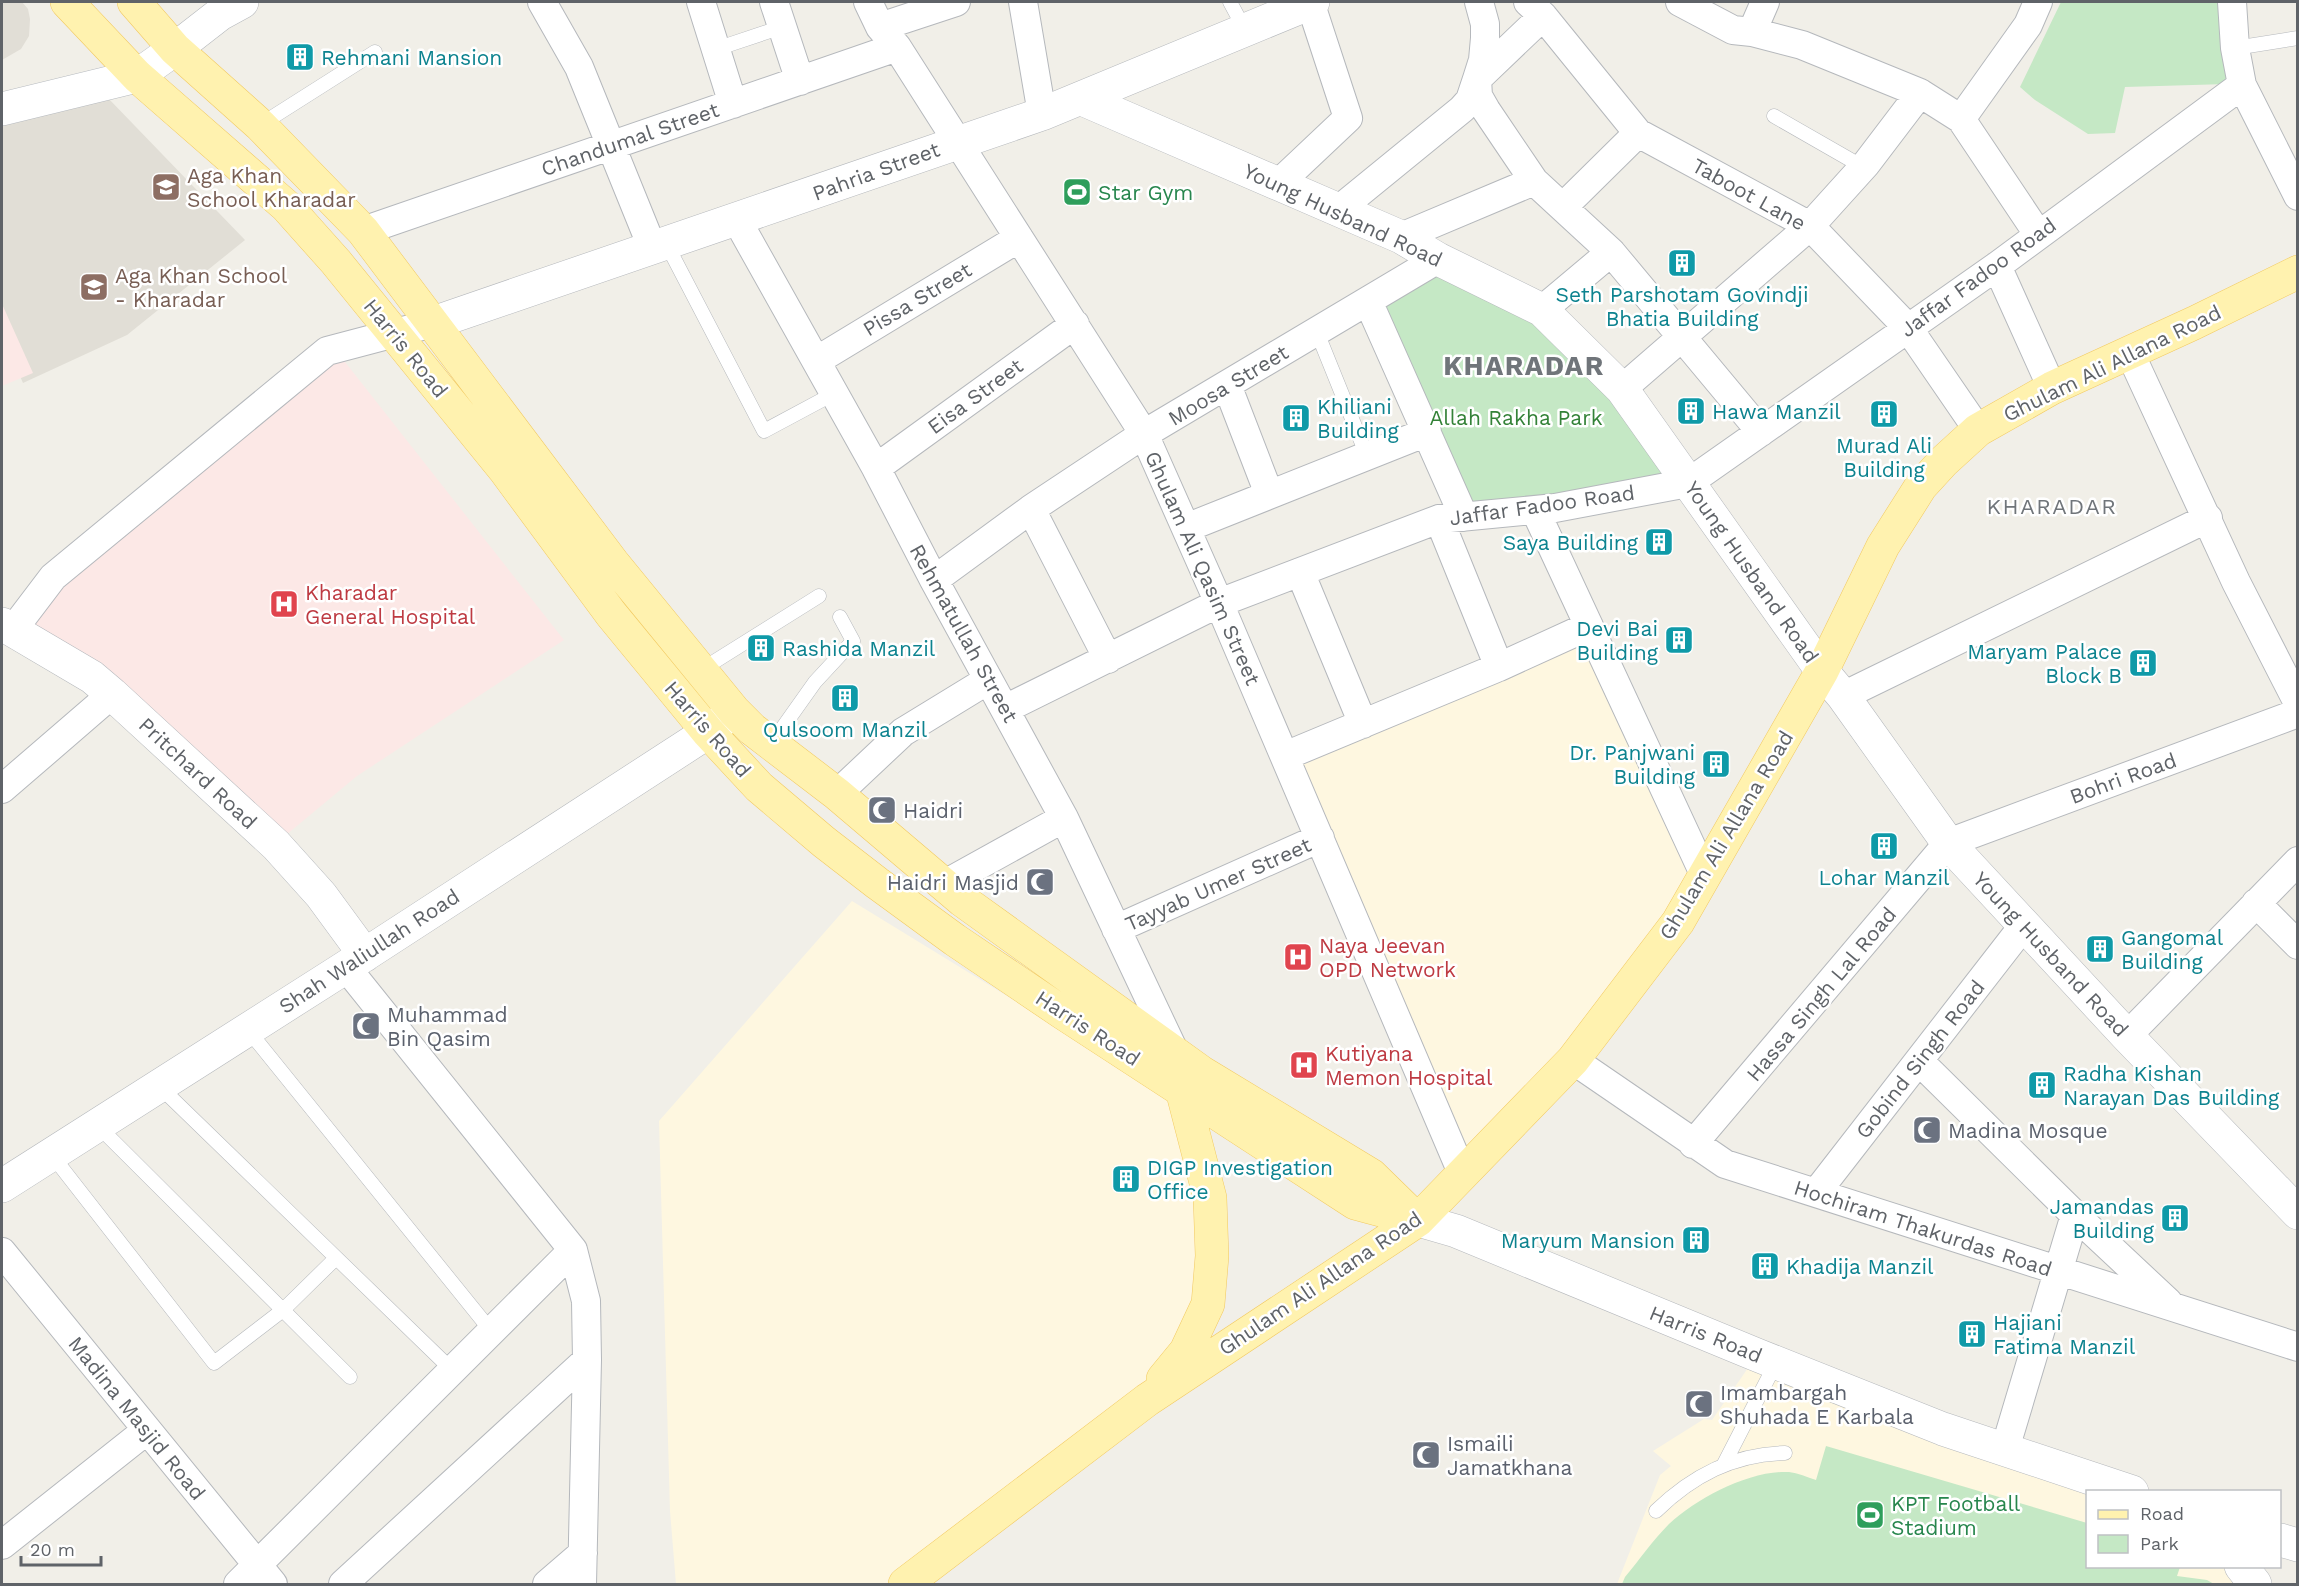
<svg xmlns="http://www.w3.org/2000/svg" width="2299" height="1586" font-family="'Work Sans',sans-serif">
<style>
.commercial{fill:#fef7e0}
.education{fill:#e1ded6}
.medical{fill:#fce8e6}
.green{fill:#c5e8c5}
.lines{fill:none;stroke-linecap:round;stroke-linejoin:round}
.service-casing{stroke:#b5b8bc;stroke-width:15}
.minor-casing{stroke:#b5b8bc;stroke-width:30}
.tertiary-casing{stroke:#b5b8bc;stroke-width:34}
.secondary-casing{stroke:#b6babf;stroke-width:34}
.primary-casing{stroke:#f2c960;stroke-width:34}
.service{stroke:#fff;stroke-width:14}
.minor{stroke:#fff;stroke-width:28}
.tertiary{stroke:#fff;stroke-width:33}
.secondary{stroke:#fff;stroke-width:33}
.primary{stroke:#fff2af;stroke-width:33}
.labels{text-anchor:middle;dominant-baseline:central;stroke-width:5;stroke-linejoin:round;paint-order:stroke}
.culture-label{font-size:21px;fill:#0d838f;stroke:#fff;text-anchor:start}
.street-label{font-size:21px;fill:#5f6368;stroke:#fff}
.education-label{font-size:21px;fill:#785e54;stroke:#fff;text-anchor:start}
.leisure-label{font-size:21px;fill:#27864d;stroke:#fff;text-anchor:start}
.park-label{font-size:21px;fill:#348238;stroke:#fff}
.health-label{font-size:21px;fill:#be3a42;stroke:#fff;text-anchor:start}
.worship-label{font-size:21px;fill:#5b616d;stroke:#fff;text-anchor:start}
.neighbourhood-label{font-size:22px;letter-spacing:1.5px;fill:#70757a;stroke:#fff}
.district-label{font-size:27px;font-weight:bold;letter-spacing:1.5px;fill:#70757a;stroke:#fff}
</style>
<rect width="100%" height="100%" fill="#f1efe8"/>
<path class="commercial" d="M1590,629L1705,876L1463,1175L1285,756Z
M852,901L1175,1099L1210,1198L1186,1351L906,1584H676L670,1511L659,1121Z
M1757,1355L2088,1492V1566L2241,1567L2254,1584H1617L1660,1475L1671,1466L1653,1451L1704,1419L1712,1420Z"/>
<path class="education" d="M2,2H22L28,9L30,19L29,36L21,49L2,60Z
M107,97L245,240L127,335L23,383L2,335V120Z"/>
<path class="medical" d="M2,304L33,373L2,386Z
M334,348L564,640L357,776L280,840L12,631Z"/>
<path class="green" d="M2061,2H2227V84L2125,87L2115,133L2088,134L2035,100L2020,87Z
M1438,259L1542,310L1688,483L1456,517L1372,310Z
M1826,1446L2087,1523L2088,1566L2180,1567L2177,1576L2207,1580L2214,1584H1622L1625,1577C1640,1559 1653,1540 1669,1524C1697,1498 1750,1470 1789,1472C1798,1473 1807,1477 1816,1480Z"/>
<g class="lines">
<g class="service-casing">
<path id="service" d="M1230,2L1245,30
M2235,48L2298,38
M716,49L782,27
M1774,116L1863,167
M260,125L375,52
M666,243L764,431L835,393
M1317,332L1367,456
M701,670L819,596
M771,744L815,682L853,641L840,617
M248,1030L492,1332
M159,1086L453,1371
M97,1125L350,1377
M51,1154L214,1363L283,1310L336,1258
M1724,1464L1776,1363
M1656,1511C1692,1476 1733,1454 1785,1453"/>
</g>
<g class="minor-casing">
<path id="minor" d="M542,2L579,67L652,247
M701,2L733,104
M774,2L800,81
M868,2L880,27L897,47L1144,434L1219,603L1463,1175
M1023,2L1042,114
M1479,2L1485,24V38L1483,60L1477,79L1478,96L1486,110L1534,181L1611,252L1761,432
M1528,2L1543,16L1638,133L1810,226L1908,328L1978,430
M1680,2L1733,30L1752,32L1802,45L1920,93
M2232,2L2235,48L2242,85L2298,196
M880,27L956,2
M1752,32L1765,2
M1961,119L2038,234
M1277,185L1348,118L1310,2
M1563,207L1638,133
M1337,211L1462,109L1470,100L1477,79L1543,16
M737,220L876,468L934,580L1064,818L1175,1053
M363,231L897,47
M1401,237L1534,181
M1997,266L2052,388
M1368,301L1464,517
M1542,310L1611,252
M2130,353L2236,582L2298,703
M816,361L1019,238
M1227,385L1269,494
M1622,389L1810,226L1866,164L1920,93L1961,119L2028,25L2038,2
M876,468L1075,324
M1031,509L1108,659
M1535,510L1705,876
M1439,519L1499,667
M1186,528L1427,432
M1300,572L1363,724
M934,580L1031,509L1144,434L1438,259
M12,631L53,577L327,351L433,323
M1843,696L2208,518
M1005,709L1219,603L1439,519L1555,508L1688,483L1997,266L2242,85
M1285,756L1499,667L1589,626
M2,789L112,694
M837,794L903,732L988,680
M943,885L1064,818
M2256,903L2298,945
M1116,929L1320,838
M2127,1036L2298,861
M1573,1060L1725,1164L2298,1347
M1919,1061L2075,1215L2168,1302
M1693,1144L1948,843L2298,713
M1816,1193L2024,925
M573,1250L586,1301L587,1360L582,1584
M2,1252L273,1584
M2005,1449L2075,1215
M2,1545L147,1430
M238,1584L573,1250L346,967
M343,1584L587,1360
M547,1584L583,1553"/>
</g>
<g class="tertiary-casing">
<path id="tertiary" d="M175,49L220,14L242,2
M1082,99L1401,237L1438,259L1542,310L1622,389L1822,671L1843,696L1948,843L2127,1036L2298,1213
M433,323L1042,114L1313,2
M2,624L92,677L112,694L276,845L321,895L365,955
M2,1186L346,967L708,732L730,714
M1418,1220L1456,1231L1757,1355L1943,1429L2132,1492
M2280,1540L2298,1545
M2241,1566L2255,1584"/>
</g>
<g class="secondary-casing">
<path id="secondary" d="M2,109L137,76L175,49"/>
</g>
<g class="primary-casing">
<path id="primary" d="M67,2L137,76L286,206L336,262L504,469L611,614L708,732L759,787L824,842L877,883L955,940L1063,1013L1355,1203L1418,1220
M134,2L175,49L260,125L363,231L613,563L734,711L752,729L837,794L962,900L1201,1072L1371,1175L1414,1217
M1163,1379L1186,1351L1208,1304L1212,1256L1210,1198L1182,1090
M905,1584L1147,1400L1418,1220L1573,1060L1678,922L1822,671L1883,546L1921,486L1943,462L1978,430L2052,388L2194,323L2298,272"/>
</g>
<use href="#service" class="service"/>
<use href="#minor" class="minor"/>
<use href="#tertiary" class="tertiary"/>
<use href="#secondary" class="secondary"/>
<use href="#primary" class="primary"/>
</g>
<defs>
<g id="building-square" transform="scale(1.5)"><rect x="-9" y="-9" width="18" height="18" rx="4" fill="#0f9aa8" stroke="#fff"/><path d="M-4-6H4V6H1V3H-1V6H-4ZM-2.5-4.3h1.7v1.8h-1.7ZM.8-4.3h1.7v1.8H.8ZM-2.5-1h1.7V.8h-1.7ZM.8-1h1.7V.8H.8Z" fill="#fff"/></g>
<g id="school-square" transform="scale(1.5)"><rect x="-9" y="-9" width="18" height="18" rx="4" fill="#8d6e63" stroke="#fff"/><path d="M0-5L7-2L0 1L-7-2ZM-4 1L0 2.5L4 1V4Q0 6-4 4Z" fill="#fff"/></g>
<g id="stadium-square" transform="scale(1.5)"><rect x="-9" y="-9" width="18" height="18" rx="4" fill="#2e9e5b" stroke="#fff"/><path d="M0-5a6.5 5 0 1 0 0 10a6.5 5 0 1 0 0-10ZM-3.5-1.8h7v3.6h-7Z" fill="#fff"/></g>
<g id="hospital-square" transform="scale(1.5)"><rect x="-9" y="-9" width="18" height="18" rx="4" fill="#e0444e" stroke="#fff"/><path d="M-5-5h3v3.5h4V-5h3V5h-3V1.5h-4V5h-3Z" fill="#fff"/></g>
<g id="mosque-square" transform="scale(1.5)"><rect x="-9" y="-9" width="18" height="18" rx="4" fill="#6b7280" stroke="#fff"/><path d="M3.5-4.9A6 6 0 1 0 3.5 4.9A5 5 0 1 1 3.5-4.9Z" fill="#fff"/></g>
</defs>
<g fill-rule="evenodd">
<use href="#building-square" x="300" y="57"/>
<use href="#school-square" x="166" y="187"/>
<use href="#stadium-square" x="1077" y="192"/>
<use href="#building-square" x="1682" y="263"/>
<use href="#school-square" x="94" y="287"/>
<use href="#building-square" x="1691" y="411"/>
<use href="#building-square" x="1884" y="414"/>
<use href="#building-square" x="1296" y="418"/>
<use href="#building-square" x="1659" y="542"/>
<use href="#hospital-square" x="284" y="604"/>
<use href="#building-square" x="1679" y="640"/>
<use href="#building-square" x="761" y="648"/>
<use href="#building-square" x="2143" y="663"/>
<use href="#building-square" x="845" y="698"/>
<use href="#building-square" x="1716" y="764"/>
<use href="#mosque-square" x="882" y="810"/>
<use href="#building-square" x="1884" y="846"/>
<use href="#mosque-square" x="1040" y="882"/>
<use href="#building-square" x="2100" y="949"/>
<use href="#hospital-square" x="1298" y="957"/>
<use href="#mosque-square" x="366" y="1026"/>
<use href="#hospital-square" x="1304" y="1065"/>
<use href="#building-square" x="2042" y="1085"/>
<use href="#mosque-square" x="1927" y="1130"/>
<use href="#building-square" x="1126" y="1179"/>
<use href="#building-square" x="2175" y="1218"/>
<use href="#building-square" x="1696" y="1240"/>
<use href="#building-square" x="1765" y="1266"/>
<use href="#building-square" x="1972" y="1334"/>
<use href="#mosque-square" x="1699" y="1404"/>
<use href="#mosque-square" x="1426" y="1455"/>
<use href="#stadium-square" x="1870" y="1515"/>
</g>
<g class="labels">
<g class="culture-label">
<text x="321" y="57">Rehmani Mansion</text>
<text x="1682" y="294" text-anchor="middle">Seth Parshotam Govindji<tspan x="1682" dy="24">Bhatia Building</tspan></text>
<text x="1317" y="406">Khiliani<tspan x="1317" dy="24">Building</tspan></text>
<text x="1712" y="411">Hawa Manzil</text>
<text x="1884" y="445" text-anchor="middle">Murad Ali<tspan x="1884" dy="24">Building</tspan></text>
<text x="1638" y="542" text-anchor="end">Saya Building</text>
<text x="1658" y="628" text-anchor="end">Devi Bai<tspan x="1658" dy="24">Building</tspan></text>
<text x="782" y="648">Rashida Manzil</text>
<text x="2122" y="651" text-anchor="end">Maryam Palace<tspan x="2122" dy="24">Block B</tspan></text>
<text x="845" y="729" text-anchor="middle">Qulsoom Manzil</text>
<text x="1695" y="752" text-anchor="end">Dr. Panjwani<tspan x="1695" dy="24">Building</tspan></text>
<text x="1884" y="877" text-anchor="middle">Lohar Manzil</text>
<text x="2121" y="937">Gangomal<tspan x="2121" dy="24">Building</tspan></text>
<text x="2063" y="1073">Radha Kishan<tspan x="2063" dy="24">Narayan Das Building</tspan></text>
<text x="1147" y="1167">DIGP Investigation<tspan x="1147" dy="24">Office</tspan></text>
<text x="2154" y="1206" text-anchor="end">Jamandas<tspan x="2154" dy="24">Building</tspan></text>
<text x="1675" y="1240" text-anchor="end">Maryum Mansion</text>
<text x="1786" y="1266">Khadija Manzil</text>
<text x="1993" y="1322">Hajiani<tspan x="1993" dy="24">Fatima Manzil</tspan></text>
</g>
<g class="street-label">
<text transform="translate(630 139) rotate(-19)">Chandumal Street</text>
<text transform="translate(876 171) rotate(-20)">Pahria Street</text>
<text transform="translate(1749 194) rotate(29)">Taboot Lane</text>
<text transform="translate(1343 215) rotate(25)">Young Husband Road</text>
<text transform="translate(1978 277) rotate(-36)">Jaffar Fadoo Road</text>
<text transform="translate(917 299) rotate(-31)">Pissa Street</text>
<text transform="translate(406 348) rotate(51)">Harris Road</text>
<text transform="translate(2112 363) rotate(-26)">Ghulam Ali Allana Road</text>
<text transform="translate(1228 385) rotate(-31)">Moosa Street</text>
<text transform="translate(975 396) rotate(-36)">Eisa Street</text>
<text transform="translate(1542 505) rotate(-8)">Jaffar Fadoo Road</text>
<text transform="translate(1203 568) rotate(66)">Ghulam Ali Qasim Street</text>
<text transform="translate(1752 572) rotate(55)">Young Husband Road</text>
<text transform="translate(964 633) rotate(61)">Rehmatullah Street</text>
<text transform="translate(708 729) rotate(49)">Harris Road</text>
<text transform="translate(198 773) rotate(43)">Pritchard Road</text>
<text transform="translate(2123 778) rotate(-20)">Bohri Road</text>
<text transform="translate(1726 835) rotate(-59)">Ghulam Ali Allana Road</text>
<text transform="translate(1218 884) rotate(-24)">Tayyab Umer Street</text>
<text transform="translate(369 951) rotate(-33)">Shah Waliullah Road</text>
<text transform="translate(2051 954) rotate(47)">Young Husband Road</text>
<text transform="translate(1821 994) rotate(-50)">Hassa Singh Lal Road</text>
<text transform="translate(1088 1028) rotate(33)">Harris Road</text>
<text transform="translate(1920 1059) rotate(-52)">Gobind Singh Road</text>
<text transform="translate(1923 1228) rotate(18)">Hochiram Thakurdas Road</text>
<text transform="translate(1320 1283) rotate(-34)">Ghulam Ali Allana Road</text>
<text transform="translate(1706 1334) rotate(22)">Harris Road</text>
<text transform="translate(137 1418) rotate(51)">Madina Masjid Road</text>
</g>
<g class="education-label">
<text x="187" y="175">Aga Khan<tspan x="187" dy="24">School Kharadar</tspan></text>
<text x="115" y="275">Aga Khan School<tspan x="115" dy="24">- Kharadar</tspan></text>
</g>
<g class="leisure-label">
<text x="1098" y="192">Star Gym</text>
<text x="1891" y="1503">KPT Football<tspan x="1891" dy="24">Stadium</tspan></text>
</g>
<g class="park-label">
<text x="1516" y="417">Allah Rakha Park</text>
</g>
<g class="health-label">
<text x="305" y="592">Kharadar<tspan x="305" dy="24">General Hospital</tspan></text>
<text x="1319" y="945">Naya Jeevan<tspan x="1319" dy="24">OPD Network</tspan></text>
<text x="1325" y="1053">Kutiyana<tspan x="1325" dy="24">Memon Hospital</tspan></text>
</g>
<g class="worship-label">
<text x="903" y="810">Haidri</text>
<text x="1019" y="882" text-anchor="end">Haidri Masjid</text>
<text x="387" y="1014">Muhammad<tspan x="387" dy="24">Bin Qasim</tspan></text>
<text x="1948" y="1130">Madina Mosque</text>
<text x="1720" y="1392">Imambargah<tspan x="1720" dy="24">Shuhada E Karbala</tspan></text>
<text x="1447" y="1443">Ismaili<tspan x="1447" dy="24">Jamatkhana</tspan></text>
</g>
<g class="neighbourhood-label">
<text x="2052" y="506">KHARADAR</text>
</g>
<g class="district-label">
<text x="1524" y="366">KHARADAR</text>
</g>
</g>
<rect width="2299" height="1586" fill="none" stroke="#5f6368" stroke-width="6"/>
<rect x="2086" y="1490" width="195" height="78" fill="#ffffff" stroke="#bfc1c3" stroke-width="1.5"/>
<rect x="2098" y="1510" width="30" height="9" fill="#fff2af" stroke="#bfc1c3" stroke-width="1.5"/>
<text x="2140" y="1520" font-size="18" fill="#5f6368">Road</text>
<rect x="2098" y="1535" width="30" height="18" fill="#c5e8c5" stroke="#bfc1c3" stroke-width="1.5"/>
<text x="2140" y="1550" font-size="18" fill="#5f6368">Park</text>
<path d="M21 1556v9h80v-9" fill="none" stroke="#5f6368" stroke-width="3"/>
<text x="30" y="1556" font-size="18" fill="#5f6368" stroke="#ffffff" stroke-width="4.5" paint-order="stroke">20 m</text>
</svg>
